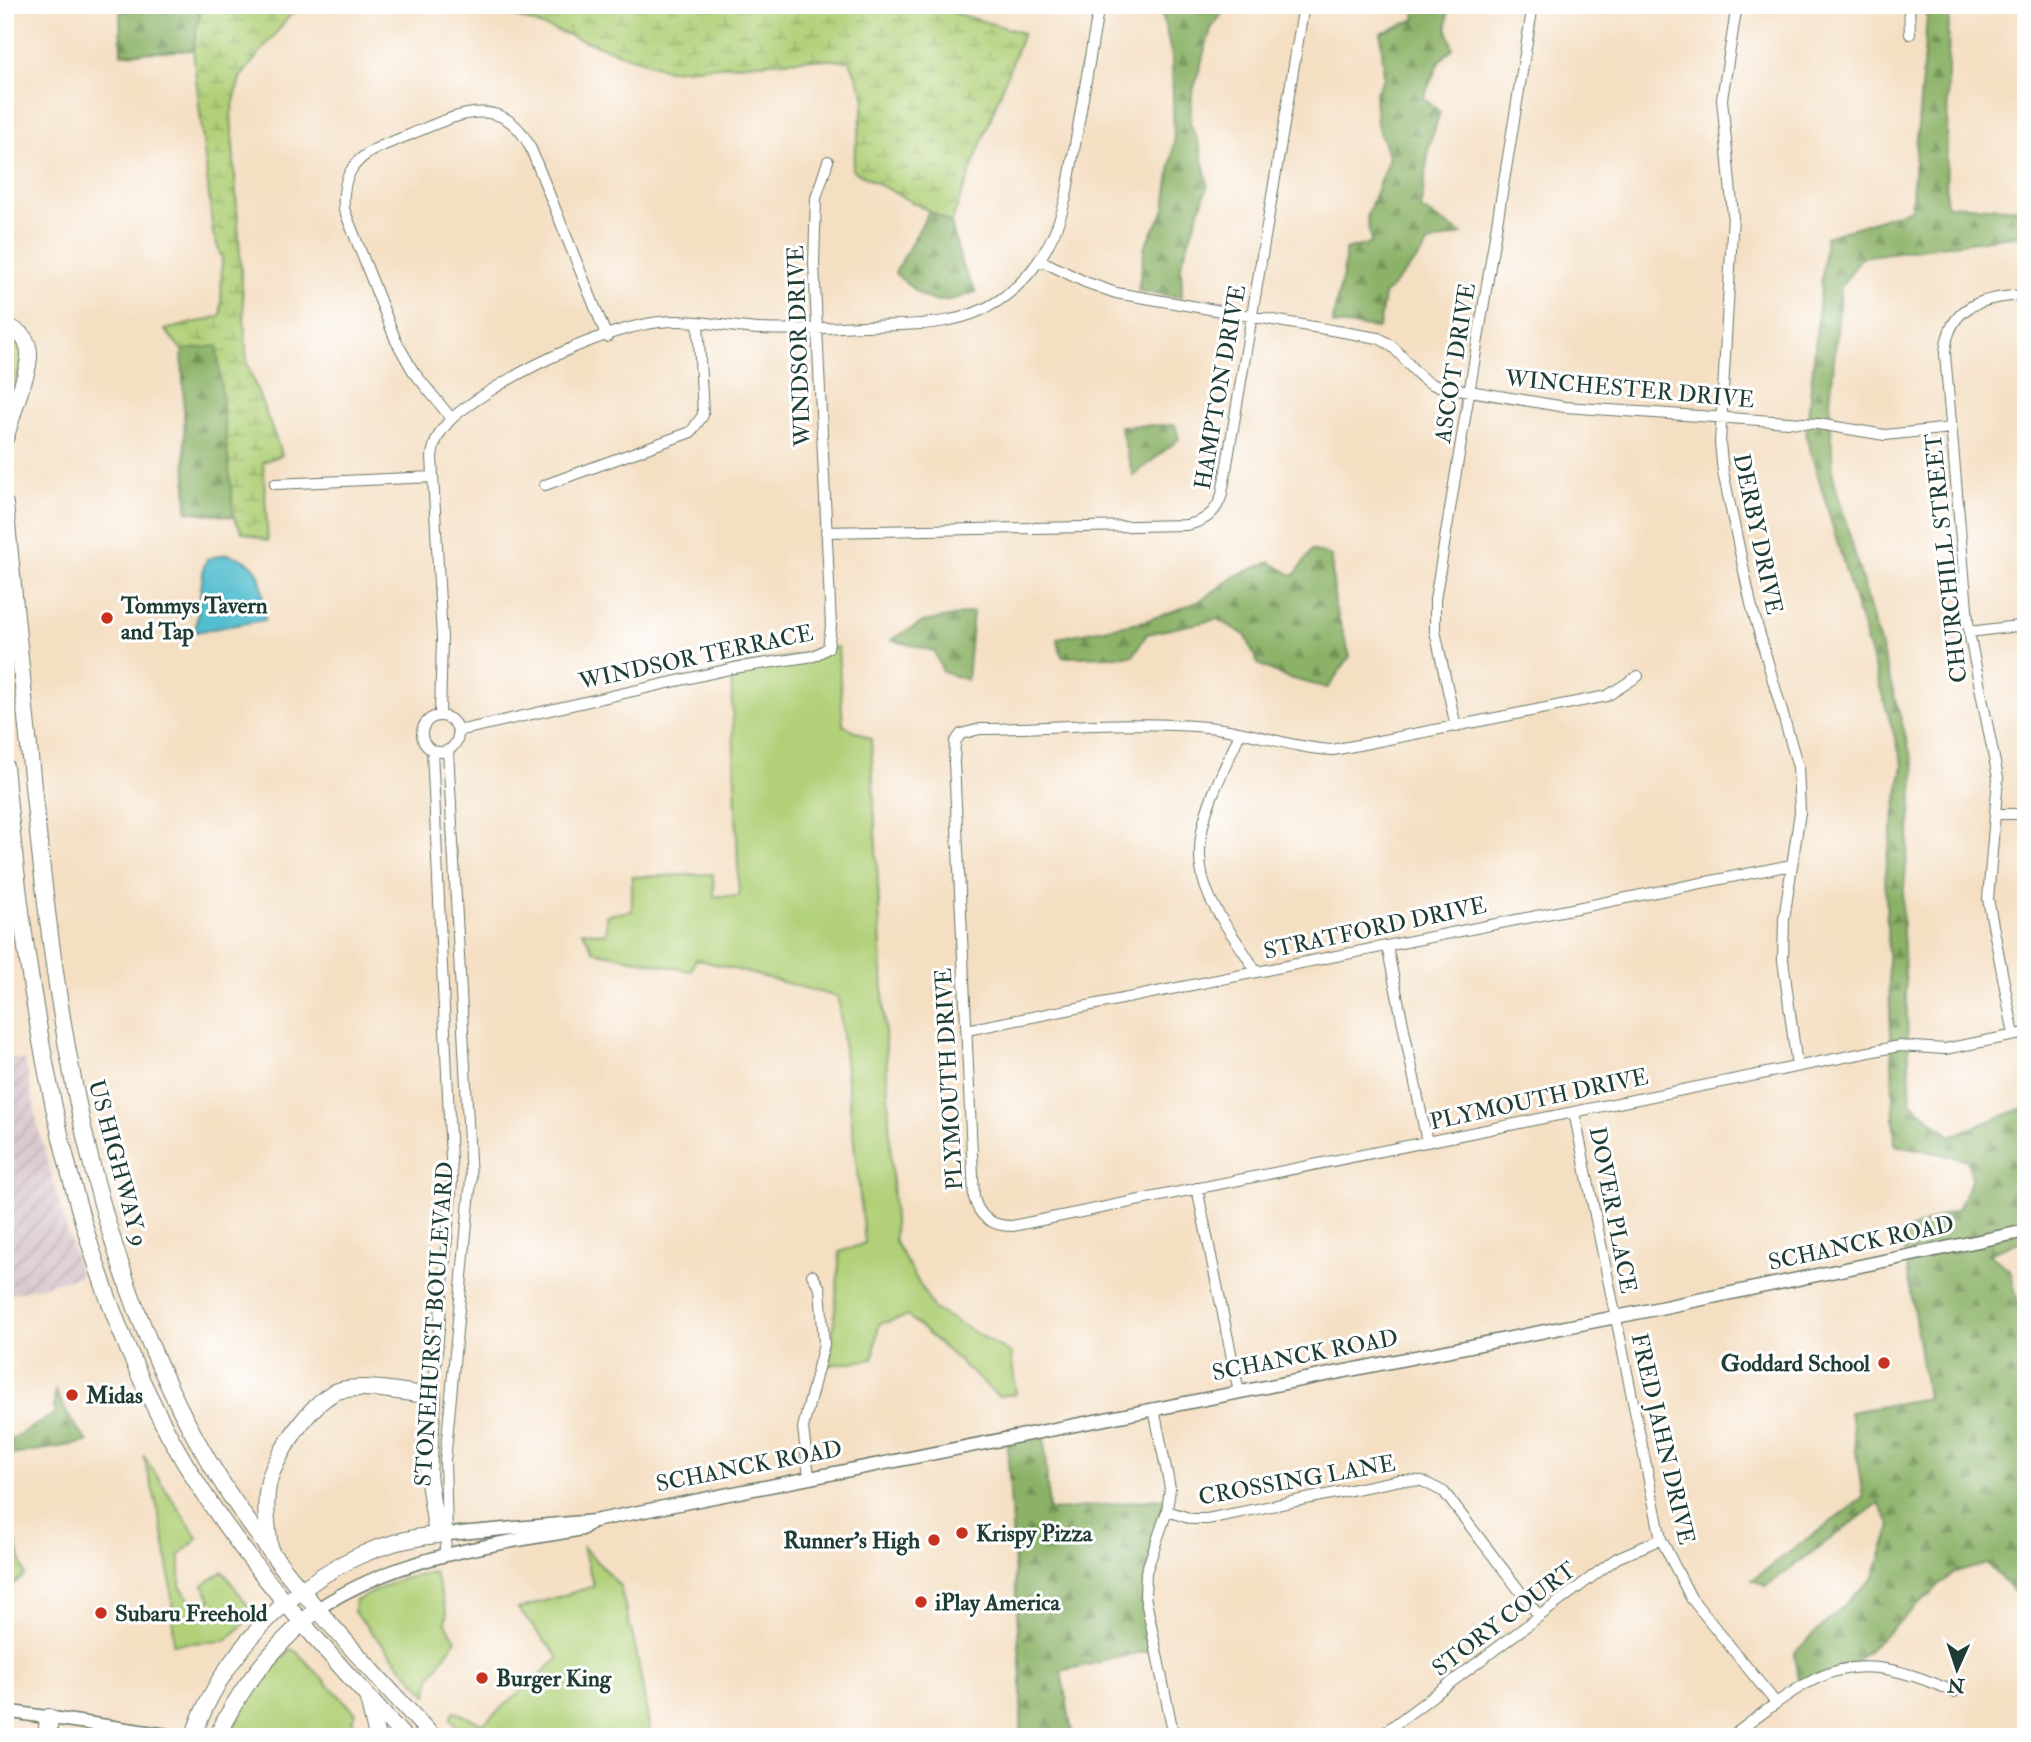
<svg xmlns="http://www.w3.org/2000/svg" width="2031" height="1742" font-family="'IM FELL Double Pica',serif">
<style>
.industrial{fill:url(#industrial-furrows)}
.green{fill:#b1d078;stroke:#688656;stroke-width:2}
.forest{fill:url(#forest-firs);stroke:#56784e;stroke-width:2}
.wetland{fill:url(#wetland-marsh);stroke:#688656;stroke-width:2}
.water{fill:#53becf;stroke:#397e82;stroke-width:2}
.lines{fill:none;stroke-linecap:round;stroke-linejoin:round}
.minor-casing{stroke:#6a7666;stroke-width:12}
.tertiary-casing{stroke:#6a7666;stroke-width:15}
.primary-casing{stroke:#6a7666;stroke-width:18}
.trunk-casing{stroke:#6a7666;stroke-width:18}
.motorway-casing{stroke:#6a7666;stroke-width:20}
.minor{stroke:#fff;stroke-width:10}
.tertiary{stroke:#fff;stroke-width:12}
.primary{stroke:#fff;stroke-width:16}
.trunk{stroke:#fff;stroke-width:16}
.motorway{stroke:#fff;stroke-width:18}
.poi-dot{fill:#c8321e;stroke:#fff;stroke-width:2.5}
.labels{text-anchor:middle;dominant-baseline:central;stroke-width:6;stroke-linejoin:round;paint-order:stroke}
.street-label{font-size:23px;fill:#1f3d34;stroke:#fff}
.poi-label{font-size:23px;font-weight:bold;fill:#1f3d34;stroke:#fff;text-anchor:start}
</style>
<defs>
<pattern id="industrial-furrows" width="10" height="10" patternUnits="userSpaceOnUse" patternTransform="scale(1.75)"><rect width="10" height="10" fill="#d2bec5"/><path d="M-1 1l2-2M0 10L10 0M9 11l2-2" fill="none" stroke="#aa9ca1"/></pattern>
<pattern id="forest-firs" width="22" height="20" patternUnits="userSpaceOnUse" patternTransform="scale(1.75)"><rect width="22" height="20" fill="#8cb268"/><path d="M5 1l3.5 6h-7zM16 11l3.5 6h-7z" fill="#729256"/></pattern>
<pattern id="wetland-marsh" width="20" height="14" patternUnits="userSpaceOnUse" patternTransform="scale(1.75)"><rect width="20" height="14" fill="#b1d078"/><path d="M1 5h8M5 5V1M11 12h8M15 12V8" fill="none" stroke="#8faa63"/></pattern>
</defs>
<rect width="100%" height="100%" fill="#fff"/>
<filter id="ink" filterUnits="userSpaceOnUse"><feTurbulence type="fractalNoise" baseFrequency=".0143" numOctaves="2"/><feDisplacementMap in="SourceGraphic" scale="14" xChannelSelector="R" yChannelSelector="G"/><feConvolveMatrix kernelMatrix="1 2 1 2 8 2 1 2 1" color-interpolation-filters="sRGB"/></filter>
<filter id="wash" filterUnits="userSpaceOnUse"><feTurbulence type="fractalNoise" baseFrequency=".00686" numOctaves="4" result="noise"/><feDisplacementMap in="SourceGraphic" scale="28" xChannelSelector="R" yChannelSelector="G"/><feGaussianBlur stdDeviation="1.57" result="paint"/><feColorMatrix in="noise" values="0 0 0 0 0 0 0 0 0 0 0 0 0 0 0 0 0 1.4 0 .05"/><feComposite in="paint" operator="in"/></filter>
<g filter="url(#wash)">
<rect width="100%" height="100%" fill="#f4dfc3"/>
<path class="industrial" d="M5,1057L25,1060L39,1131L80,1276L5,1296Z"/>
<path class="green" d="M5,333L15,337L25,352L9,404Z
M838,647L843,725L871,739L895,1242L934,1309L1011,1353L1016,1394L998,1396L908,1316L879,1324L873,1359L830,1365L840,1252L865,1243L838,997L696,959L691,971L594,951L582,931L606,934V915L632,911V877L713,874L714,896H739L731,668Z
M143,1455L198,1538L180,1555V1586L196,1609L211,1599L203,1585L223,1571L251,1610L250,1618L226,1641L173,1644C175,1580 162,1517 143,1455Z
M5,1505L25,1575L5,1590Z
M582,1546L620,1586L636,1650L651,1737H464L450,1719L454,1711L483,1724L559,1658L518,1609L594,1586Z
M434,1572L447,1614L445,1622L456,1640L431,1676L427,1695L354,1612L355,1601L398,1580Z
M291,1649L297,1652L356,1713L352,1720L356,1726L364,1724L368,1737H228L250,1695Z"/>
<path class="forest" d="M120,5H201L193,50L121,54Z
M1228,5L1211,29L1192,95L1190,123L1200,147L1208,185L1181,265L1182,297L1138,291L1145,246L1165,209L1174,142L1172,57L1162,13Z
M1413,5H1448L1447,29L1453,48L1439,62L1423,98L1440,112L1429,147L1421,209L1462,234L1428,243L1422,254L1384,295L1379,328L1333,324C1335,295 1346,280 1345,250L1371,243L1367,216L1389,157L1377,124L1375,94L1384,78L1381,33L1416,19Z
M1928,5H1949L1946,205L2026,209V234L1862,257L1841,287L1830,402L1833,476L1915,770L1902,910L1911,1103L1951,1136L2026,1107V1239L1989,1254L2010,1270L2026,1334V1604L1987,1564L1953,1573L1852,1665L1798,1682L1794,1653L1874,1577L1891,1526L1879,1503L1766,1586L1752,1580L1863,1498L1850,1412L1927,1398L1902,1233L1958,1209L1972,1178L1967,1159L1895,1145L1885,872L1903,765L1806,436L1826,237L1911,209Z
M929,211L951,223L962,266L976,292C931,307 930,305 895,273Z
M217,345L234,517L187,511L182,350Z
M1175,425L1179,439L1133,476L1120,426Z
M1312,550L1331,556L1335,606L1350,656L1328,688L1285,677L1258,664L1246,636L1218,619L1147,634L1133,656L1062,657L1057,638L1145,621L1198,602L1237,575L1270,562L1294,576Z
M973,612L967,680L943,672L934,651L891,640L923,622Z
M55,1391L71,1420L88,1442L5,1456V1443L54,1414Z
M1044,1435L1049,1511L1168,1498L1145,1581L1155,1649L1061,1671L1073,1737H1021V1679L1007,1442Z"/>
<path class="wetland" d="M201,5H308L291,14L240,78L231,114L247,364L282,455L263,462L268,541L242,532L234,517L217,346L182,350L165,330L221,316L222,259L213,233L193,50Z
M483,5H928L1023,33L951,223L852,170L865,97L850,61L811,59L668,70Z"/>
<path class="water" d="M226,554C268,563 260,583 265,620L195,632L204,566L207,559Z"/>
</g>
<g filter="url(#ink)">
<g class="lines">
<g class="minor-casing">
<path id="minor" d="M1737,5L1722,99L1733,215L1720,443L1723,472L1751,604L1798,767L1800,812L1784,919L1783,960L1797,1066
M1909,5L1910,34
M1042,261L1085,282L1116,293L1378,338C1403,348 1409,374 1434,385L1565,407L1818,424L1885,435L1951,428
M451,418L413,371L396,341L344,209C343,196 344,183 350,172C362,150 388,144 409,135C453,117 503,89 531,149L607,337
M275,484L433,477
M545,485L691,432L703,415L698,322
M826,532L1186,525C1205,522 1217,512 1222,494L1304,5
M1969,632L2026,625
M1638,676L1607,696L1333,750C1289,748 1249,730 1206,727C1132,720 1055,728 980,729L961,734L955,742L954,762L974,1197C978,1216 992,1226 1012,1226L1899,1046L1945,1049L2026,1033
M440,715L442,638L432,457C435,423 467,406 493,389C538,361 606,329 659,322C693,318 726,327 759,329C794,331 830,327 865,326C893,325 922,326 950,320C1013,308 1052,257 1066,197L1099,5
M422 734a18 18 0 1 1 36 0a18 18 0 1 1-36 0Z
M1456,727L1435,631V600L1533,5
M458,731L734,668L814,656L828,648L831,626L814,263L816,198L828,161
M1240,733C1218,786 1182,839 1210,898C1222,924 1242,946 1256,972
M432,750L452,1181L433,1396
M1996,814H2026
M1387,946L1427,1142
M967,1030L1791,865
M2014,1035L1988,899L1998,778L1969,632L1945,354C1948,304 1984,297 2026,295
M1574,1112L1661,1539L1691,1598L1776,1703
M1197,1188L1239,1392
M1154,1409L1170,1488L1167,1511L1146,1572L1145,1596L1174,1737
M809,1476L803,1428L824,1344L820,1288L812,1275
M1167,1511L1192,1519H1207L1400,1480L1422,1481L1444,1492L1539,1616
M444,1555L447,1534L445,1461L471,1179L448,750
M1373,1737L1389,1729L1617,1558L1661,1539
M1731,1737C1818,1671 1847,1643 1954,1692"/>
</g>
<g class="tertiary-casing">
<path id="tertiary" d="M437,1535L594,1521L1636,1313L2026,1231
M319,1608C401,1555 488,1546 582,1529L590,1523
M5,1711L181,1737"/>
</g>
<g class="primary-casing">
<path id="primary" d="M193,1737C227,1636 329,1544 437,1535L428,1475L433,1396
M217,1737C240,1685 276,1644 319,1608"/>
</g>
<g class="trunk-casing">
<path id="trunk" d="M5,326C40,337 29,366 20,391C15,407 10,423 5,439
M5,504C16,614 26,724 38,833C61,1049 96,1270 208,1460C268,1562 353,1650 433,1737
M5,766C28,1007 67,1279 199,1486C257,1577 331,1656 404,1737
M270,1550C268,1529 264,1507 268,1486C272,1459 314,1396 341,1390C369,1384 405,1393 433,1396
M368,1699L377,1737"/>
</g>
<g class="motorway-casing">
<path id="motorway" d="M47,1737L49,1718"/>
</g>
<use href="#minor" class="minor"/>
<use href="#tertiary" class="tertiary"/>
<use href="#primary" class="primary"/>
<use href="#trunk" class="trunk"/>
<use href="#motorway" class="motorway"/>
</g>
</g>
<g class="poi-dot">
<circle cx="107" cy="618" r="7"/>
<circle cx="1884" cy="1363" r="7"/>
<circle cx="72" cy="1395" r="7"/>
<circle cx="962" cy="1533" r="7"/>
<circle cx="934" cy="1540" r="7"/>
<circle cx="921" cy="1602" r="7"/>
<circle cx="101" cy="1613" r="7"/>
<circle cx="482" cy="1678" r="7"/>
</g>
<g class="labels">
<g class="street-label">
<text transform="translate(799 346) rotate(-92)">WINDSOR DRIVE</text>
<text transform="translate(1455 363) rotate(-81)">ASCOT DRIVE</text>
<text transform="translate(1220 387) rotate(-80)">HAMPTON DRIVE</text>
<text transform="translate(1630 389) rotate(5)">WINCHESTER DRIVE</text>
<text transform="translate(1758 534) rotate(78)">DERBY DRIVE</text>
<text transform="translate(1946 558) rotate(-96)">CHURCHILL STREET</text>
<text transform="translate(696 657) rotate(-12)">WINDSOR TERRACE</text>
<text transform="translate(1375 928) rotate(-12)">STRATFORD DRIVE</text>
<text transform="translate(949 1079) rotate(-93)">PLYMOUTH DRIVE</text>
<text transform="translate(1539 1099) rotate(-12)">PLYMOUTH DRIVE</text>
<text transform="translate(118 1163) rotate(75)">US HIGHWAY 9</text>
<text transform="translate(1613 1210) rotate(79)">DOVER PLACE</text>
<text transform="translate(1861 1243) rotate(-12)">SCHANCK ROAD</text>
<text transform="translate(434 1324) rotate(-86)">STONEHURST BOULEVARD</text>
<text transform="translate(1305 1355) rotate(-11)">SCHANCK ROAD</text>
<text transform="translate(1663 1439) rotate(77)">FRED JAHN DRIVE</text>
<text transform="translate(749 1466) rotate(-11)">SCHANCK ROAD</text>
<text transform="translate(1297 1480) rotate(-10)">CROSSING LANE</text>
<text transform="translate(1504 1619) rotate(-37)">STORY COURT</text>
</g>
<g class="poi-label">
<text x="121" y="605">Tommys Tavern<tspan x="121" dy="26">and Tap</tspan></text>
<text x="1870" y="1363" text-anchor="end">Goddard School</text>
<text x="86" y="1395">Midas</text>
<text x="976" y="1533">Krispy Pizza</text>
<text x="920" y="1540" text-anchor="end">Runner's High</text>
<text x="935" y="1602">iPlay America</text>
<text x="115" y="1613">Subaru Freehold</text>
<text x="496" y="1678">Burger King</text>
</g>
</g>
<rect width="2031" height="1742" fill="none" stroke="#fff" stroke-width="28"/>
<g transform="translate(1957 1669) rotate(183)" stroke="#ffffff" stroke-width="5" paint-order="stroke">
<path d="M0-5L12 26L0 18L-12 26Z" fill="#1f3d34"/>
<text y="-10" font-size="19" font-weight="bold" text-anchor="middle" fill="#1f3d34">N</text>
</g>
</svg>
